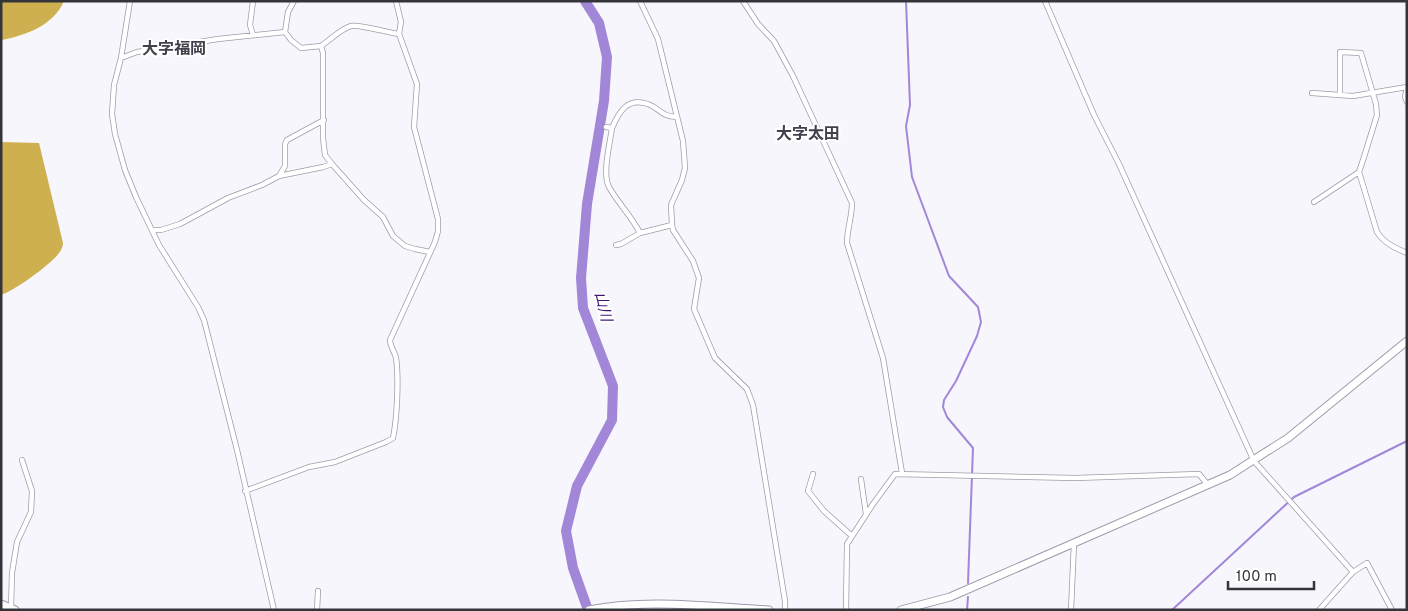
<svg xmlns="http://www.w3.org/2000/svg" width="1408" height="611" font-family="Overpass,'Noto Sans JP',sans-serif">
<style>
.forest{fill:#cfb050}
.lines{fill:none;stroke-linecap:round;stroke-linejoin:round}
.stream{stroke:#a287d8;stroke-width:2}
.river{stroke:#a287d8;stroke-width:10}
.street-casing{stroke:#a09bab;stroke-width:6}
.secondary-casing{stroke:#a09bab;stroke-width:9}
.street{stroke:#fff;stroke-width:4.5}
.secondary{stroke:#fff;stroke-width:7}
.labels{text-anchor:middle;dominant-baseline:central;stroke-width:4;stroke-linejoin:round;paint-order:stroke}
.water-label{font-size:15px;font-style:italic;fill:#401474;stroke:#fff}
.quarter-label{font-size:16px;font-weight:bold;fill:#43404d;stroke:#fff}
</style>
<rect width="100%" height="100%" fill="#f7f6fc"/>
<path class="forest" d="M1,1H64C53,26 26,35 2,40Z
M1,142L39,143L63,243C63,245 62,248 61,250C55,262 14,291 1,295Z"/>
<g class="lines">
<path class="stream" d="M906,1L910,105L906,126L912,177L949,276L978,307L981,322L977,336L956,381L944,400L943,407L947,417L973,448L968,583
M967,610L968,597
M1172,610L1294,497L1407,441"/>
<path class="river" d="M585,1L599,23L607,57L604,101L587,204L581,278L583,308L613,386L612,420L577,486L566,531L573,568L588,610"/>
<g class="street-casing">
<path id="street" d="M130,1L121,58L114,85L112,114L115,134L125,170L136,197L159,245L198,307L204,320L237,450L274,610
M253,1L250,25L253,35
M294,1L288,12L285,32L291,40L301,48L321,46L323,53V138L325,155L332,164
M640,1L658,39L683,141L685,168L682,180L671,205L672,225L673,230L693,261L699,278L694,309L715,358L747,389L753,405L785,601V610
M743,1L758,24L774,41L793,76L852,203C852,217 847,229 847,243L883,358L902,473
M1045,1L1094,115L1119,164L1254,461L1353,572
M321,46C330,40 342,28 351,26C359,24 389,33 399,34
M121,58L137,52L218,39L285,32
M1407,88L1405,97L1407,102
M1312,93L1353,96L1407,87
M606,127L612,128C619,112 627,97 648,104C661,109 660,116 677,117
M612,128C610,143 602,174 609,187C618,203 632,217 640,233
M1359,172L1377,232C1384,243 1395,248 1407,253
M279,176L285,166V144L287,140L324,120
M1314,202L1359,172L1364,157L1377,115L1376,104L1361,53L1340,52V95
M152,230H161L180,224L228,198L262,185L279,176L323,167L332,164L364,200L383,217L393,236L405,246L415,249L430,252
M616,245L621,244L640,233L672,225
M813,474L808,491L824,511L852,536
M861,479L866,514
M245,491L309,467L335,462L386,442L393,438C397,419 399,378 396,358C395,352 390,347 390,340L435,242L438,231V219L414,127L417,84L399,34L401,22L396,1
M11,608L12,573L17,542L31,512L32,491L22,460
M317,610L318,591
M846,610L847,544L873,504L895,474L1075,478L1199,474L1208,485
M1071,610L1074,543
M1319,610L1353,572L1367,563L1392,610"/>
</g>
<g class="secondary-casing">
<path id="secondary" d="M1,604L15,610
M589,610C647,598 711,607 769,610
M901,610L950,597L1230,475L1288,438L1407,341"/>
</g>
<use href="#street" class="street"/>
<use href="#secondary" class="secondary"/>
</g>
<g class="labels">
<g class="water-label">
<text transform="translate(602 307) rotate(76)">山川</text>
</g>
<g class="quarter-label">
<text x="174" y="50">大字福岡</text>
<text x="808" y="135">大字太田</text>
</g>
</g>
<rect width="1408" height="611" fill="none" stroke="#36343b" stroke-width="5"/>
<path d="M1228 581v8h86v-8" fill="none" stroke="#36343b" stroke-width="2.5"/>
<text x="1236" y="581" font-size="15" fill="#36343b" stroke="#ffffff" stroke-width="4" paint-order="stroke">100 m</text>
</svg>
